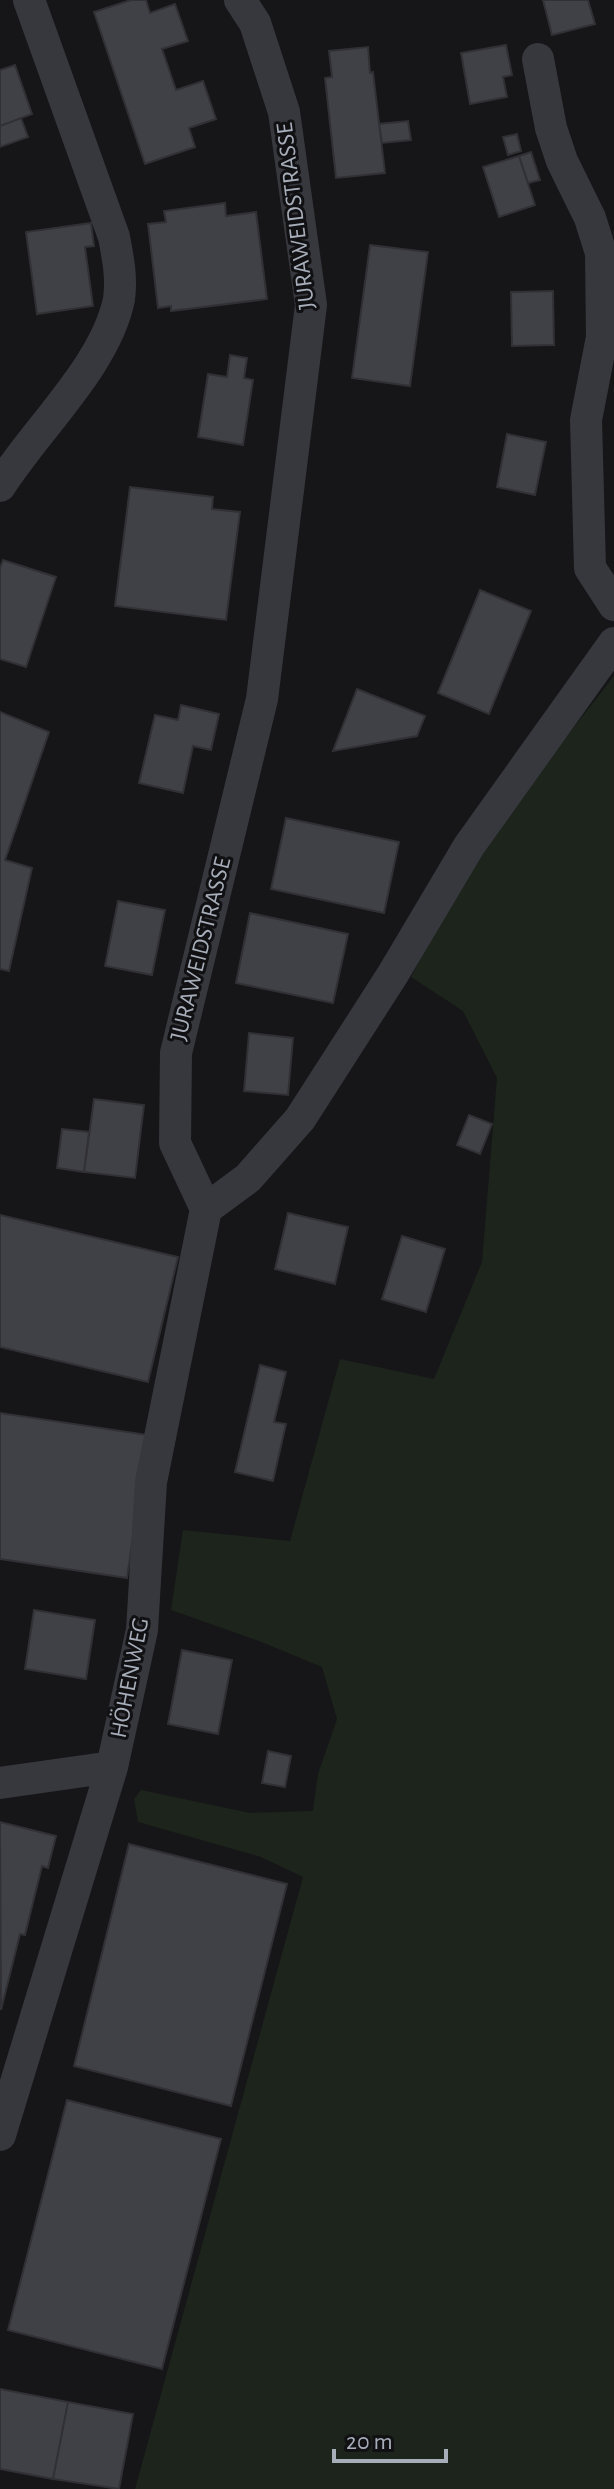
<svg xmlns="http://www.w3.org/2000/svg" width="614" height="2489" font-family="'Alegreya Sans',sans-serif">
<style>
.green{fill:#1c241c}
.building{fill:#404146;stroke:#303035;stroke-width:2}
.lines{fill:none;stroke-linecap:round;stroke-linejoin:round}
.minor{stroke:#37383e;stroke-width:32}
.labels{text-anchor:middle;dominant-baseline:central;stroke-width:6;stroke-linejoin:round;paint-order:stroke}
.street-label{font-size:24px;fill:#a7aeba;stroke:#111113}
</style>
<rect width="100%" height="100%" fill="#161618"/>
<path class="green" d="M614,676V2489H135L303,1877L261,1857L138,1822L134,1799L141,1790L250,1813L313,1811L318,1774L337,1719L322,1667L259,1641L171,1610L183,1530L290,1541L340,1359L434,1379L482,1262L497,1078L463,1011L411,977L477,851Z"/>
<path class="building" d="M131,0H146L150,13L175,4L188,41L162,49L176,90L203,81L216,119L189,128L195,147L145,164L94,12Z
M543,0H588L595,24L552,35Z
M506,45L512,75L503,77L507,97L470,104L461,53Z
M368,47L370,73L373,72L385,173L336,178L325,78L332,77L329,51Z
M15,65L32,114L0,126V70Z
M21,118L28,137L0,147V126Z
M408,121L411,140L382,143L379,124Z
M517,134L521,151L508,155L503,137Z
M531,152L540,180L528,183L519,156Z
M519,156L535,205L499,217L483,167Z
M225,203L226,216L256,212L267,299L171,311V306L158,308L148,224L166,222L164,211Z
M91,223L94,246L85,247L93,306L37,314L26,232Z
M370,245L428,252L410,386L352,378Z
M553,291L554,345L512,346L511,292Z
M230,355L247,358L244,378L253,380L243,445L198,437L208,374L227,377Z
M507,434L546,442L535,495L497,487Z
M130,487L213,497L212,509L240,512L226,620L115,606Z
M3,560L56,577L26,667L0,659V568Z
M480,590L531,611L489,714L438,693Z
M357,689L425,716L417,736L333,751Z
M181,705L219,714L211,750L193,746L183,793L139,783L155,715L178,720Z
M0,712L49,732L5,860L32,868L9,971L0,969Z
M286,818L399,842L384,913L271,889Z
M118,901L165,910L152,975L105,966Z
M250,913L348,934L333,1003L236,983Z
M249,1033L293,1038L288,1095L244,1091Z
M94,1099L144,1105L135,1178L84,1172Z
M469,1115L492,1124L480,1154L457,1145Z
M62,1129L89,1132L84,1172L57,1168Z
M288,1213L348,1227L335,1284L275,1269Z
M0,1215L178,1257L148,1382L0,1347Z
M402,1236L445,1249L426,1312L382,1299Z
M260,1365L286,1372L274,1422L286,1424L273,1481L235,1472Z
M0,1413L148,1435L127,1578L0,1559Z
M34,1610L95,1620L86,1679L25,1669Z
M182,1650L232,1660L218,1734L168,1724Z
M268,1751L291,1756L285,1787L262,1783Z
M0,1822L56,1836L48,1868L42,1866L25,1935L20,1934L1,2010Z
M129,1844L287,1884L231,2106L74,2066Z
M67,2100L221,2139L162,2369L8,2330Z
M0,2389L68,2402L53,2479L0,2469Z
M68,2402L133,2414L119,2489L53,2479Z"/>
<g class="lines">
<path class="minor" d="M538,59L551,128L562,161L590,218L601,253L602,337L586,420L590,568L614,605
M0,486C36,429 106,365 119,299C122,278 118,258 114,237L29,0
M206,1209L175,1143L176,1053L262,699L311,305L284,112L255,23L240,0
M206,1209L248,1178L300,1119L393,974L469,846L614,643
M0,1783L112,1767
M0,2135L112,1767L142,1630L151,1482L206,1209"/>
</g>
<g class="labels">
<g class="street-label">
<text transform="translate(296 216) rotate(-97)">JURAWEIDSTRASSE</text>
<text transform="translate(201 949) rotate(-76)">JURAWEIDSTRASSE</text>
<text transform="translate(130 1678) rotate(-79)">HÖHENWEG</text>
</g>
</g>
<path d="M334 2449v12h112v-12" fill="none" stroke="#a7aeba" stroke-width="4"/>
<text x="346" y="2449" font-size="24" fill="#a7aeba" stroke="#111113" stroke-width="6" paint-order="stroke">20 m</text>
</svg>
